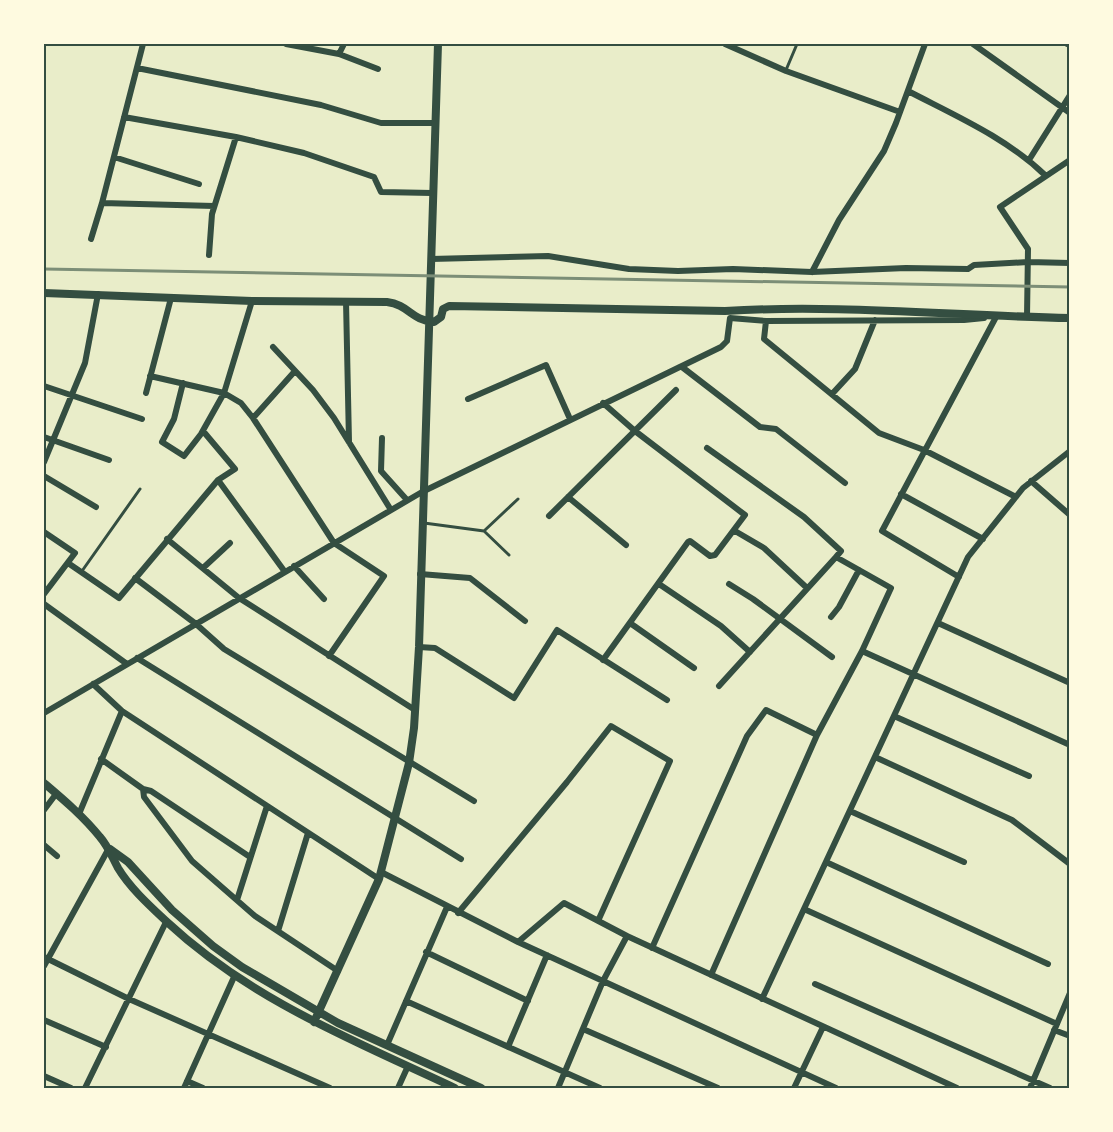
<svg xmlns="http://www.w3.org/2000/svg" width="1113" height="1132" font-family="'Work Sans',sans-serif">
<style>
.lines{fill:none;stroke-linecap:round;stroke-linejoin:round}
.service{stroke:#344e41;stroke-width:3}
.minor{stroke:#344e41;stroke-width:6}
.tertiary{stroke:#344e41;stroke-width:8}
.rail{stroke:#7c8e77;stroke-width:3}
.neatline{fill:none;stroke:#344e41;stroke-width:2}
</style>
<rect width="100%" height="100%" fill="#e9edc9"/>
<g class="lines">
<path class="service" d="M786,70L797,44
M424,523L484,531L509,555
M484,531L518,499
M82,571L140,489"/>
<path class="minor" d="M286,44L339,54L378,69
M725,44L786,71L900,112
M973,44L1070,113
M1067,44L1070,45
M339,54L344,44
M137,68L321,105L381,123H435
M908,91C956,116 1007,138 1046,176
M124,117L236,137L304,153L374,177L381,192L432,193
M114,157L199,184
M1029,160L1070,95
M102,203L214,206
M91,239L102,203L143,44
M209,255L212,214L236,137
M431,259L548,256L629,269L678,271L733,269L812,272L906,268L968,269L974,265L1028,262L1070,263
M812,272L839,220L884,151L896,123L925,44
M346,301L349,442
M1027,317L1028,249L1000,207L1070,160
M766,321L764,339L879,433L924,450L1016,497
M273,347L313,390L334,418L391,510
M682,367L760,427L776,429L845,483
M150,376L224,393L241,403L253,418L334,543L384,576L329,656
M183,383L174,419L162,442L184,456L201,434L224,393L252,301
M44,386L142,419
M146,393L171,298
M832,394L855,369L875,320
M468,399L546,365L570,419
M603,403L635,431L745,515L715,555L710,556L690,541L688,542L603,660
M253,418L295,371
M44,437L109,460
M382,438L381,471L407,500
M707,448L804,517L841,551L836,557
M44,462L85,363L98,294
M44,476L96,507
M218,480L285,572
M1031,481L1070,515
M901,494L983,539
M568,497L626,545
M549,516L676,390
M735,531L764,548L807,588
M44,532L75,553L44,594
M167,539L239,598L415,710
M68,563L119,598L218,480L235,469L203,431
M294,566L324,599
M203,568L230,543
M420,574L470,578L525,621
M959,577L882,531L996,317
M135,578L196,624L224,649L474,801
M659,584L721,626L750,652
M729,584L753,599L832,657
M44,604L127,664
M831,617L839,607L859,570
M630,623L694,668
M938,623L1070,683
M419,647L435,648L514,698L557,630L667,700
M862,651L1070,745
M137,658L461,859
M93,684L122,711L379,879
M44,713L422,492L721,347L727,341L730,318L766,321L964,320L984,318
M894,716L1029,776
M875,757L1012,820L1070,864
M101,759L143,789L151,791L250,857
M143,789L144,797L192,861L255,916L338,971
M44,810L56,794
M850,811L964,862
M79,814L122,711
M44,845L57,856
M826,862L1048,964
M381,872L518,942L564,903L627,936L957,1088
M237,900L267,806
M804,909L1057,1024
M458,913L567,782L611,726L670,761L598,921
M278,931L308,833
M518,942L836,1088
M652,948L747,736L766,710L817,735
M426,952L528,1001
M44,957L129,999L330,1088
M44,966L109,848
M711,975L817,735L862,651L891,588L836,557L719,686
M815,984L1050,1088
M762,999L968,557L1023,488L1070,451
M406,1001L600,1088
M44,1020L106,1047
M583,1029L718,1088
M1054,1030L1070,1036
M387,1045L447,907
M508,1047L547,955
M44,1076L71,1088
M187,1081L203,1088
M85,1088L166,922
M184,1088L234,977
M398,1088L408,1066
M558,1088L603,981L627,936
M794,1088L823,1027
M1030,1088L1070,993"/>
<path class="tertiary" d="M44,293L252,301L387,302C409,305 411,320 434,322L441,317L443,309L449,306L725,311C840,304 955,316 1070,318
M44,783C64,800 83,816 100,837C108,846 112,857 118,868C130,888 150,906 167,922C251,1000 353,1040 455,1088
M110,849L128,862L172,910L213,946L242,967L338,1023L481,1088
M314,1022L379,879L409,763L414,728L419,647L438,44"/>
<path class="rail" d="M44,269L1070,287"/>
</g>
<rect width="1113" height="1132" fill="none" stroke="#fefae0" stroke-width="90"/>
<rect x="45" y="45" width="1023" height="1042" class="neatline"/>
</svg>
